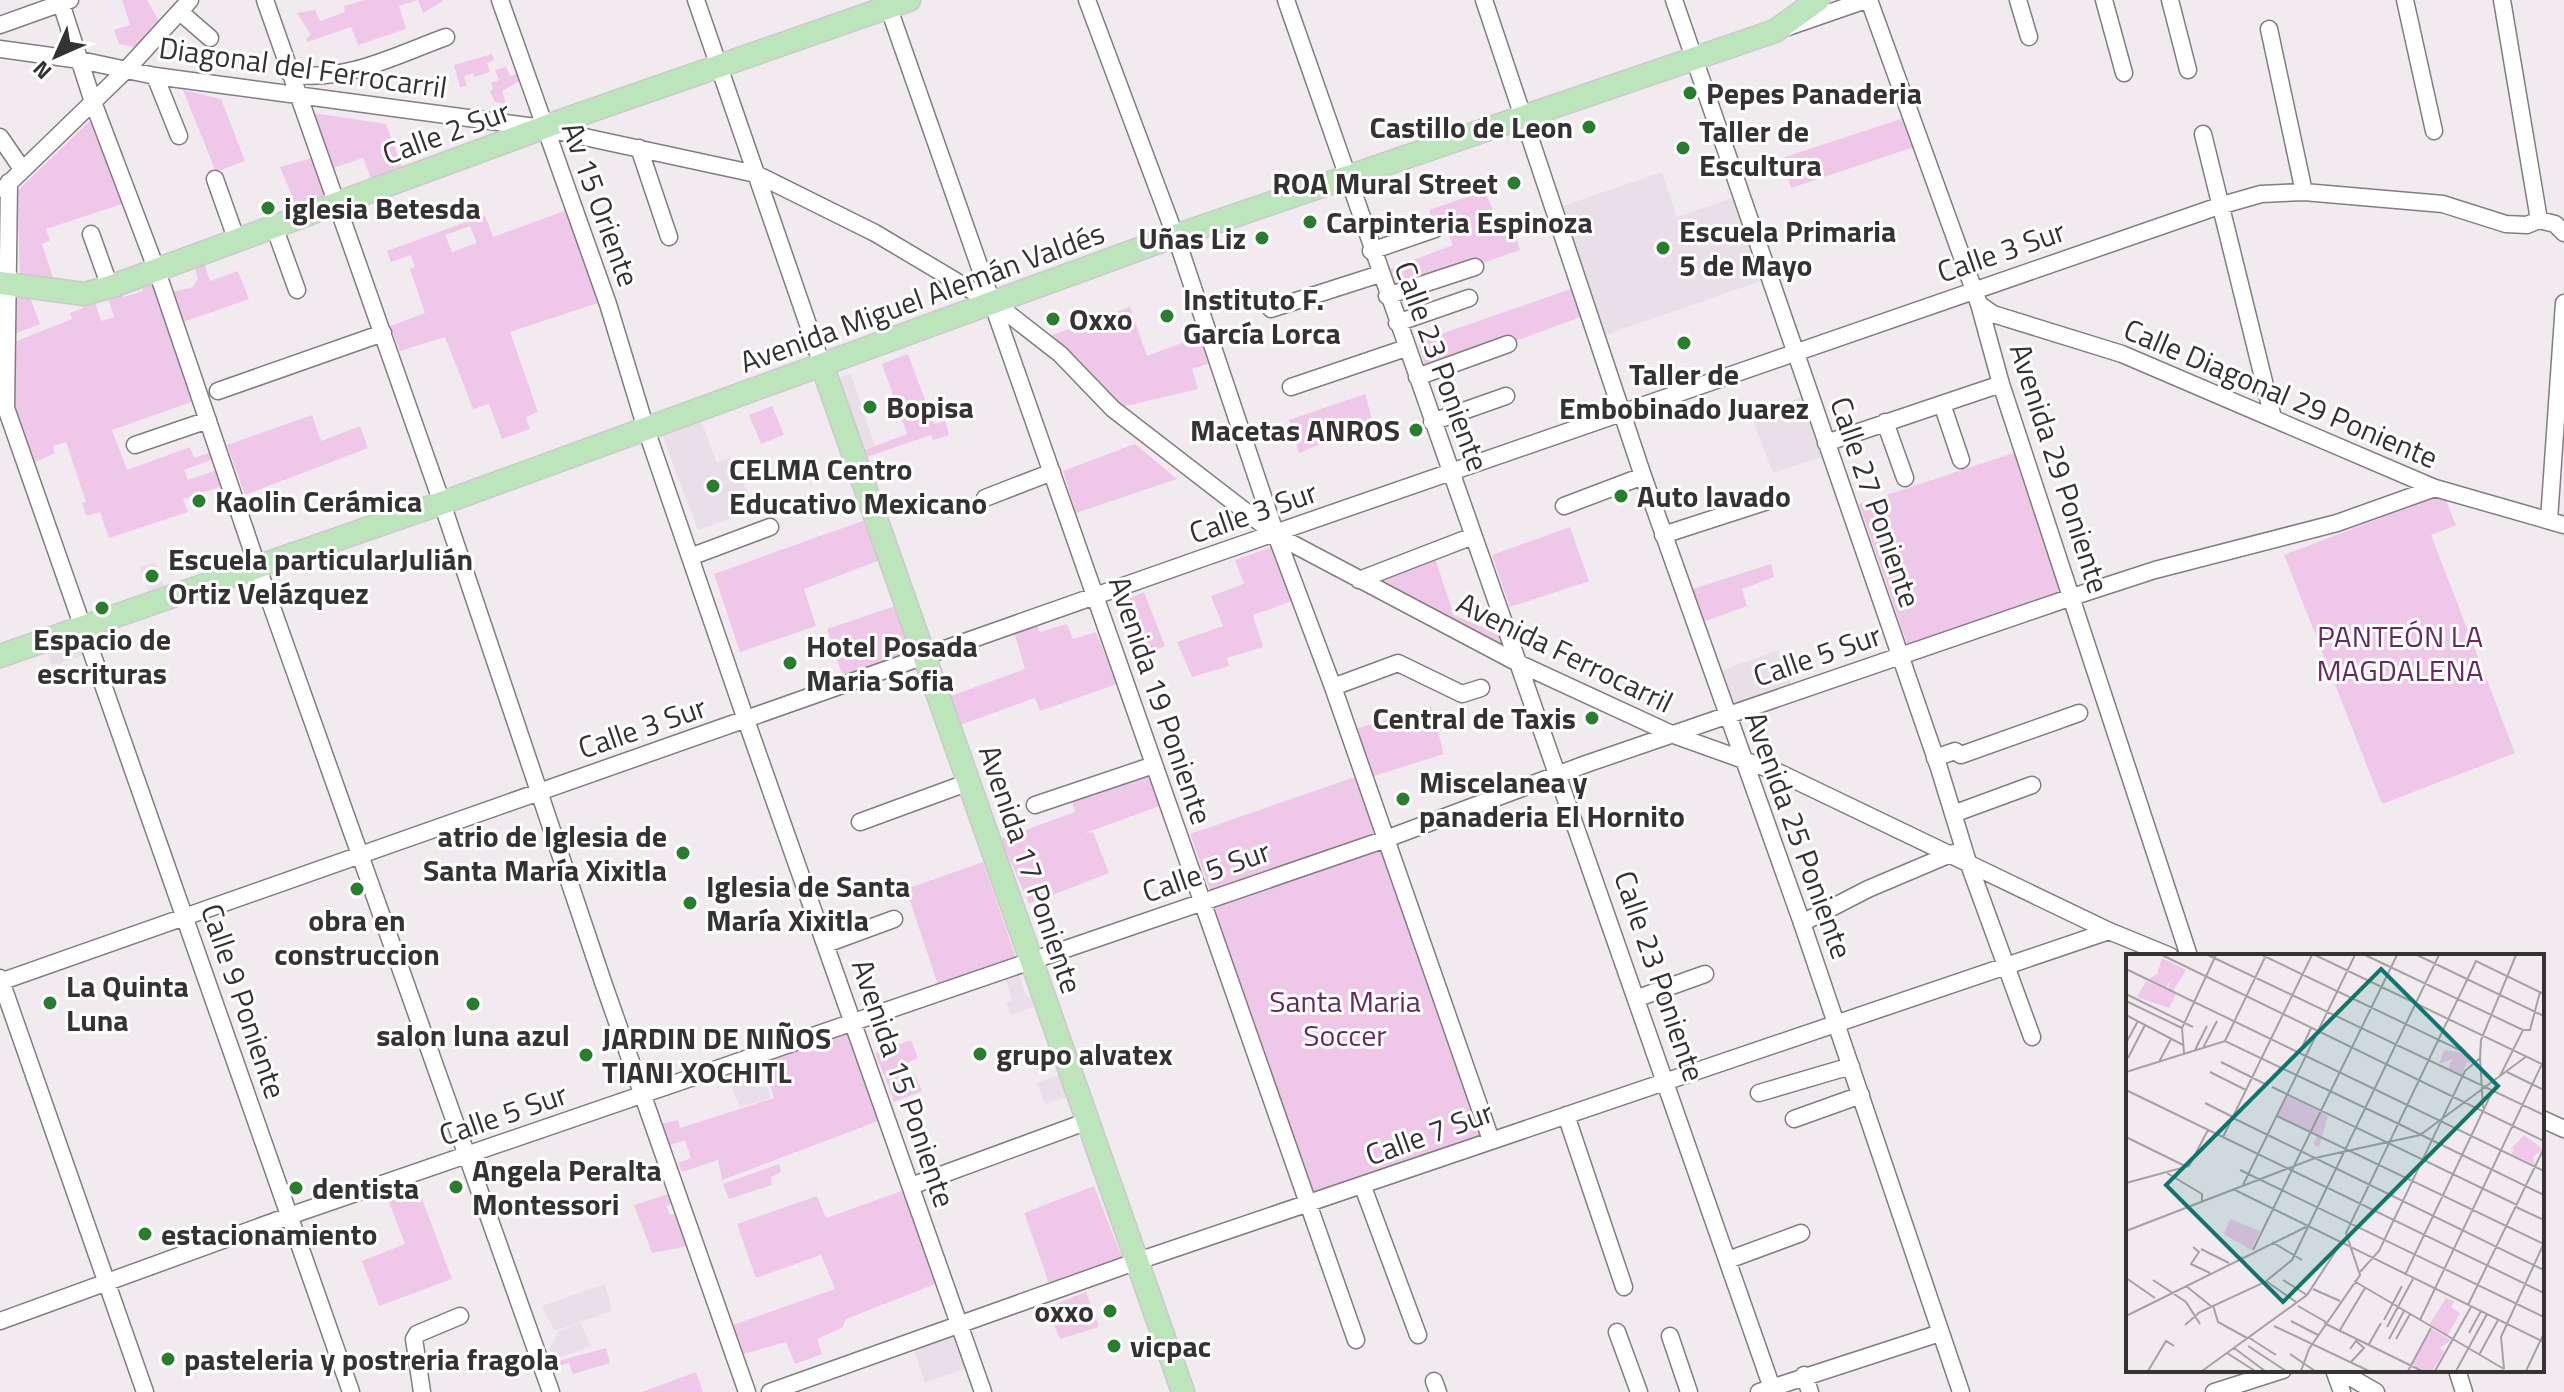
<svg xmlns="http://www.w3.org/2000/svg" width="2564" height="1392" font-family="'Titillium Web',sans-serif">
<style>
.built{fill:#eadee8}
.green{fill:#efc8e9;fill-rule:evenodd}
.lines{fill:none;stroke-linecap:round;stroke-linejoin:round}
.minor-casing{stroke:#827d81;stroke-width:19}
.major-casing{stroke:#cacaca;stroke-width:25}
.minor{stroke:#fff;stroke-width:16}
.major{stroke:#bce5bc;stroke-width:22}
.poi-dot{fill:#277f2d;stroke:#fff;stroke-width:3}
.labels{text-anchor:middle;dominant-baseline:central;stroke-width:6;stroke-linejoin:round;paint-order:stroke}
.street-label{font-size:30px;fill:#343233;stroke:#fff}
.poi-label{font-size:30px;font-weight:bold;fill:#343233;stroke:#fff;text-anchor:start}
.park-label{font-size:30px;fill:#682a61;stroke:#fff}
.inset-road{fill:none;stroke:#a5a1a4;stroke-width:2}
.view{fill:#0f766e;fill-opacity:0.15;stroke:#0f766e;stroke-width:4}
.inset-edge{fill:none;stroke:#343233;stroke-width:4}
</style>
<rect width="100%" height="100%" fill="#f1ebf0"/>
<path class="built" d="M1662,172L1677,217L1741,195L1769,278L1597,338L1554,209Z
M851,374L875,446L859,452L833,380Z
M1808,395L1830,454L1773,473L1751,415Z
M701,420L717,463L734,457L754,509L698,530L662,435Z
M155,562L166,591L150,596L140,567Z
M80,637L86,654L52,666L46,649Z
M1778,650L1794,693L1727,716L1712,674Z
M1019,973L1026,996L1032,995L1036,1006L1011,1015L1006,1003L1012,1000L1005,977Z
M743,1065L752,1087H767L771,1098L740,1107L726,1073Z
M1059,1075L1067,1097L1045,1104L1037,1083Z
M605,1284L612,1311L555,1331L542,1306Z
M581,1323L591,1346L553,1360L549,1350L558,1332Z
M957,1336L968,1367L925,1383L914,1350Z"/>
<path class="green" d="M122,0H147L162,26L139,48L119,44L114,30L130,25Z
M364,0H442L443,1L423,13L418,0L399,6L406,29L358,45L351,27L308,42L306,38L311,35L297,13L315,10L320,21L345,12L344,6Z
M492,54L494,60L487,63L490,72L474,77L473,73L464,76L467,86L460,87L454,65Z
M506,67L510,76L521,72L523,79L502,91L506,104L495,102L490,91L493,89L491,83L499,80L495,70Z
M183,90L221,99L245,161L216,172Z
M314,113L386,124L405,175L374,186L363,158L333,168Z
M1910,116L1920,145L1791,188L1782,158Z
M92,119L125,203L46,229L50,241L42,244L55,284L20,276L17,191Z
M315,157L330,202L299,213L280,167Z
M1485,191L1501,229L1512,225L1520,250L1400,292L1390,269L1453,245L1446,228L1435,229L1429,210Z
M567,210L598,303L510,332L538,412L526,417L530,429L502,439L489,404L473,409L445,337L400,351L390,326L425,313L410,269L415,267L411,255L391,262L387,251L485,215L493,237ZM470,226L477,243L452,252L445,235Z
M204,263L210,281L238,271L249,299L183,322L172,292L193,287L198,278L194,267Z
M153,281L197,400L112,430L127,470L190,447L194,458L214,451L217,458L184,470L188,480L220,469L226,485L183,499L188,512L109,538L100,512L86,516L82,503L86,502L66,442L53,446L55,453L33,463L11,400L14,342L72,319L70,313L83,308L80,300L94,299L101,321L114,317L107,295L121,291L124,297L143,291L142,285Z
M1579,286L1589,314L1427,373L1418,342Z
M29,295L40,324L14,334L15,296Z
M1130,307L1147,356L1208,333L1217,361L1192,369L1198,389L1113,409L1042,339Z
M908,354L934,424L945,421L949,435L933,440L931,435L864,458L862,451L907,434L882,364Z
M1365,394L1373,422L1299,453L1289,420Z
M772,406L784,435L761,444L749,415Z
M312,415L321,441L360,426L368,448L245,495L227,445Z
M1135,444L1177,479L1076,513L1063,471Z
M2023,450L2070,593L1908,647L1859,504Z
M2443,494L2456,525L2431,535L2515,753L2382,804L2284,555Z
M868,519L880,560L804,589L816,626L740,652L714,574Z
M1570,527L1589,581L1510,607L1492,555Z
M1272,547L1292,601L1253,615L1263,647L1227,658L1229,666L1192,677L1177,642L1223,626L1211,596L1244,584L1235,560Z
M1433,552L1454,615L1508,638L1516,662L1359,580Z
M1771,564L1774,577L1742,589L1747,606L1695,625L1683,592Z
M1144,592L1165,646L1149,652L1130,598Z
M898,605L915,653L843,678L827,629Z
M1067,624L1073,639L1096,632L1117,684L1040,711L1035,698L957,726L948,697L1025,669L1014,632L1037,626L1040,632Z
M1431,707L1444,754L1365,779L1348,731Z
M1147,769L1160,806L1085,833L1093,832L1109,873L1029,904L1001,839L1075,812L1070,795Z
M1355,777L1376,837L1211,893L1190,834Z
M1386,839L1491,1140L1307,1206L1201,903Z
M983,862L1017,961L938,985L906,889Z
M849,1032L881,1120L722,1180L718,1160L682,1172L678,1163L691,1158L685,1140L670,1145L661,1124L678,1120L680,1128L774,1098L762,1060Z
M911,1040L918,1058L897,1068L900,1077L914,1073L922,1091L894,1102L885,1077L893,1073L884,1076L875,1053Z
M779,1164L781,1172L771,1177L772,1185L729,1199L723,1184Z
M416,1183L452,1279L379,1306L362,1261L405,1244L385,1192Z
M1094,1186L1124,1263L1051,1289L1024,1213Z
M910,1188L938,1283L846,1319L842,1328L817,1339L822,1354L795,1364L786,1342L744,1354L730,1326L835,1289L821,1255L756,1278L737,1224L817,1196L826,1218Z
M671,1193L674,1203L666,1206L670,1215L678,1213L688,1246L652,1253L634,1205Z
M1086,1292L1099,1327L1060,1339L1046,1308Z
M606,1348L610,1363L573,1374L569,1363L557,1366L555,1362Z
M696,1372L703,1392H642Z"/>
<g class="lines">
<g class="minor-casing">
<path id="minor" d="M60,0L93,102L157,271L258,568L551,1392
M265,0L442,503L603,982L747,1392
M500,0L608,304L646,429L746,720L983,1392
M696,0L822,365
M886,0L1356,1340
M1087,0L1178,243L1276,535L1333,687L1491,1140
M1286,0L1772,1388
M1484,0L1643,476L1802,923L1961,1392
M1674,0L1939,768L1967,859L2032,1037
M1869,0L1979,304L2001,384L2189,956
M2018,0L2029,37
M2104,0L2124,73
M2170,0L2188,70
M2405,0L2434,131
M2502,0L2539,220
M180,12L210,38
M0,25L70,0
M1788,27L1866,0
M2269,29L2304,192
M0,49L80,60L155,76L543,128L756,174L875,233L1001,308L1060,354L1113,409L1276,535L1516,662L1674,735L1780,773L2109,931L2170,956
M290,74C345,83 396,55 446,37
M155,76L179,136
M2203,134L2273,418
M0,137L22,169
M639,148L669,237
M215,179L237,241
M9,182L6,408L351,1392
M3,189L127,69L190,0
M2539,220L2555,224L2564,233
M275,229L297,290
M91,234L110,287
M1371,251L1435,229
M1387,296L1475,267
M1979,304L1993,314L2122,354L2435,488L2564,525
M1271,309L1380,274
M1397,323L1469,298
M1417,377L1508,344
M1291,387L1406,348
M218,391L383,333
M1942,404L1961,460
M1432,422L1506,396
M1885,422L1905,478
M1826,443L2001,384
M135,445L208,420
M985,498L1052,472
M1564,506L1643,476
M2549,520L2564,303
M1663,535L1768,501
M690,557L770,527
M1359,580L1473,536
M1333,687L1398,663L1462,694L1481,688
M1935,758L1955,751L1961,755L2079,713
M1035,805L1154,765
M1953,814L2032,785
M860,822L969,782
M1802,923L1868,889L1953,853
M826,944L894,919
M0,978L145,1392
M0,982C738,720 1478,460 2219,206L2261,194L2304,192L2443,204L2506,224L2527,225L2539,220
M1638,998L1705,974
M1759,1093L1851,1066
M1566,1115L1624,1287
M1794,1119L1861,1095
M2542,1119L2564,1129
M911,1186L1088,1121
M1363,1187L1418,1335
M1728,1260L1801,1233
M0,1321L289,1216L1386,839L1586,764L2072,597L2155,570L2337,523L2435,488
M1617,1332L1639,1392
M1670,1336L1689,1392
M2334,1370L2342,1392
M2338,1370L2376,1392
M2457,1370L2464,1392
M1804,1375L1810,1392
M1434,1381L1438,1392
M422,1392L414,1339L417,1334L460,1316
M770,1392L1132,1263L2109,931
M1759,1392L1940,1333
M2214,1392L2283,1370"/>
</g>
<g class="major-casing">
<path id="major" d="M0,283L84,294L110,287L564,120L909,0
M822,365L1183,1392
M0,656L442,503L1175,236L1775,31L1818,0"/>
</g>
<use href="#minor" class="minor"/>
<use href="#major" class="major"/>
</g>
<g class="poi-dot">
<circle cx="1690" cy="93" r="8"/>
<circle cx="1589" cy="127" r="8"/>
<circle cx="1683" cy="148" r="8"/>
<circle cx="1514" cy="183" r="8"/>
<circle cx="268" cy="208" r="8"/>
<circle cx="1310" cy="222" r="8"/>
<circle cx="1262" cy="238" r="8"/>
<circle cx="1663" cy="248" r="8"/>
<circle cx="1167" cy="316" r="8"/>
<circle cx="1053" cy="319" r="8"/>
<circle cx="1684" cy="343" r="8"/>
<circle cx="870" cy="407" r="8"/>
<circle cx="1416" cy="430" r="8"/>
<circle cx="713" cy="486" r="8"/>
<circle cx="1621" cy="496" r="8"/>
<circle cx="199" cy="501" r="8"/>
<circle cx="152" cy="576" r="8"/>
<circle cx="102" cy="608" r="8"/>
<circle cx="790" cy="663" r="8"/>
<circle cx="1592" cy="718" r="8"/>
<circle cx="1403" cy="799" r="8"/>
<circle cx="683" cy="853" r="8"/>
<circle cx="357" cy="889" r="8"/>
<circle cx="690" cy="903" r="8"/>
<circle cx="50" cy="1003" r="8"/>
<circle cx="473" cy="1004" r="8"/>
<circle cx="980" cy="1054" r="8"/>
<circle cx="586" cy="1055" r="8"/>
<circle cx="456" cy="1187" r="8"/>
<circle cx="296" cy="1188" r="8"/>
<circle cx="145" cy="1234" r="8"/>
<circle cx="1110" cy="1311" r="8"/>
<circle cx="1114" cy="1346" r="8"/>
<circle cx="168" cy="1359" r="8"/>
</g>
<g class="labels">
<g class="street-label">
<text transform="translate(303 67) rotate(8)">Diagonal del Ferrocarril</text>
<text transform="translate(446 132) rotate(-20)">Calle 2 Sur</text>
<text transform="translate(601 204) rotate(70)">Av 15 Oriente</text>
<text transform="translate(2001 251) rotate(-19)">Calle 3 Sur</text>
<text transform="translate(922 297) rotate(-20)">Avenida Miguel Alemán Valdés</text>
<text transform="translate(1442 366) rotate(70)">Calle 23 Poniente</text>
<text transform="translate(2281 393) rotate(23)">Calle Diagonal 29 Poniente</text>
<text transform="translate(2060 468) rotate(72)">Avenida 29 Poniente</text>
<text transform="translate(1876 502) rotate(71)">Calle 27 Poniente</text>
<text transform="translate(1253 512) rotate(-19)">Calle 3 Sur</text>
<text transform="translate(1565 652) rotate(26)">Avenida Ferrocarril</text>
<text transform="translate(1817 655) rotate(-19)">Calle 5 Sur</text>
<text transform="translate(1161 700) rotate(71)">Avenida 19 Poniente</text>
<text transform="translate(642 727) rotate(-19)">Calle 3 Sur</text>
<text transform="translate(1799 835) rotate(70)">Avenida 25 Poniente</text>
<text transform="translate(1031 869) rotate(71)">Avenida 17 Poniente</text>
<text transform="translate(1206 871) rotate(-19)">Calle 5 Sur</text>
<text transform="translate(1660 976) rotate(71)">Calle 23 Poniente</text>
<text transform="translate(244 1001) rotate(71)">Calle 9 Poniente</text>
<text transform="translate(904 1083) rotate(71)">Avenida 15 Poniente</text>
<text transform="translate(503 1114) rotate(-19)">Calle 5 Sur</text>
<text transform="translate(1429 1133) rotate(-20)">Calle 7 Sur</text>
</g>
<g class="poi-label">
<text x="1706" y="93">Pepes Panaderia</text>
<text x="1573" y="127" text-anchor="end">Castillo de Leon</text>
<text x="1699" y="131">Taller de<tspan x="1699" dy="34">Escultura</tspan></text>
<text x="1498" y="183" text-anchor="end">ROA Mural Street</text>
<text x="284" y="208">iglesia Betesda</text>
<text x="1326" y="222">Carpinteria Espinoza</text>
<text x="1679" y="231">Escuela Primaria<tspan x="1679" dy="34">5 de Mayo</tspan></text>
<text x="1246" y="238" text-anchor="end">Uñas Liz</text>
<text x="1183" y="299">Instituto F.<tspan x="1183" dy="34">García Lorca</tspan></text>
<text x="1069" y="319">Oxxo</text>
<text x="1684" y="374" text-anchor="middle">Taller de<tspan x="1684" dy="34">Embobinado Juarez</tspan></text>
<text x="886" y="407">Bopisa</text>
<text x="1400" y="430" text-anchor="end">Macetas ANROS</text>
<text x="729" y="469">CELMA Centro<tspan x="729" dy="34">Educativo Mexicano</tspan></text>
<text x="1637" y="496">Auto lavado</text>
<text x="215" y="501">Kaolin Cerámica</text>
<text x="168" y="559">Escuela particularJulián<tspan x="168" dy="34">Ortiz Velázquez</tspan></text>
<text x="102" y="639" text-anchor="middle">Espacio de<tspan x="102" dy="34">escrituras</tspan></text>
<text x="806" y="646">Hotel Posada<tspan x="806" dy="34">Maria Sofia</tspan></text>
<text x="1576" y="718" text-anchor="end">Central de Taxis</text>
<text x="1419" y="782">Miscelanea y<tspan x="1419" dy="34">panaderia El Hornito</tspan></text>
<text x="667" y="836" text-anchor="end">atrio de Iglesia de<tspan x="667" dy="34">Santa María Xixitla</tspan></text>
<text x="706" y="886">Iglesia de Santa<tspan x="706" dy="34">María Xixitla</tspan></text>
<text x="357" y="920" text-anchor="middle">obra en<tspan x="357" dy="34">construccion</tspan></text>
<text x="66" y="986">La Quinta<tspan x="66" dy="34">Luna</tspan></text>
<text x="473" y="1035" text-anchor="middle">salon luna azul</text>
<text x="602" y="1038">JARDIN DE NIÑOS<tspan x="602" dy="34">TIANI XOCHITL</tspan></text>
<text x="996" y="1054">grupo alvatex</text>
<text x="472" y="1170">Angela Peralta<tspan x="472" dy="34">Montessori</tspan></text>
<text x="312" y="1188">dentista</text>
<text x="161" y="1234">estacionamiento</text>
<text x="1094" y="1311" text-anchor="end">oxxo</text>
<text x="1130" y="1346">vicpac</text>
<text x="184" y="1359">pasteleria y postreria fragola</text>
</g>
<g class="park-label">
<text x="2400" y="636">PANTEÓN LA<tspan x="2400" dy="34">MAGDALENA</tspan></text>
<text x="1345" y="1001">Santa Maria<tspan x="1345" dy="34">Soccer</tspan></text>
</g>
</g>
<g transform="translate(2126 954)">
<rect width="418" height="418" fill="#f1ebf0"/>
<path d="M36,4L60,16L47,37L42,34L46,25L40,33L23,25L31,20ZM20,27L50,40L43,54L11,43ZM318,96L338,99L345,110L341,108L336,121L322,115L326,105L313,110ZM161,140L202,162L193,193L187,190L192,181L151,162ZM398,181L417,195L407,203L409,211L386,200L388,193L382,198ZM104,265L134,277L125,296L98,280ZM320,344L328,347L325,353L334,359L322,381L303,371ZM306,375L325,386L314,394L318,398L306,417H299L286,410Z" fill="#efc8e9"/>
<path class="inset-road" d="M36,1L418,187M82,1L418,161M136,1L338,98L356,117M189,1L416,110L294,366M239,1L397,76M291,1L418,62M0,15L418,217M0,40L67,73M0,47L56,74M0,61L57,91M99,87L140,1M0,89L12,67M77,94L91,67M69,96L81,72M174,98L185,74M58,99L56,74L90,1M2,104L19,71M354,104L357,154M33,108L45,85M95,108L139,130M0,118L99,87L273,170M84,118L120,136M381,118L418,136M374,122L397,76H404L414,38M146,133L391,251M0,136L418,339M79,149L107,163M151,162L418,290M107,164L418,316M273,170L418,241M0,183L61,213M97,183L186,1M114,216L418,363M41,219L76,240V247M0,229L63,212L82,176M117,231L229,1M107,235L418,388M390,253L418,266M0,277L189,204L294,181L401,102M146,288L176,306M67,293L73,298L65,310L84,319M75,295L103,309M127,296L271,1M114,303L136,328M234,318L253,297L339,117L354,104L355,86L390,1M279,321L367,136M0,324L29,344M27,326L60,348L74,370M157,326L181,341M140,327L170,348M228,327L378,415M60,332L85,352M187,335L214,347M87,351L92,368L121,384M342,351L418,194M172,352L200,368M0,362L180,273M258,366L276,332M165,367L192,381M198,369L296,417M59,371L74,358L139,328L166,306L313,1M148,372L243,417M261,373L287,325M214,376L239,334M343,379L355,357M122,383L150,401M263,385L278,357M270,385L284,360M243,390L255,369M122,392L160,417M108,394L139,417M101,399L129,417M164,400L189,417M353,401L372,366M224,409L238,394L230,387L224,395M378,415L375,383L418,289M22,417L40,387L48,392M76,417L181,341L217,286M175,417L183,395L234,321L220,279L350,7L418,40M282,417L305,374M309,417L345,353M330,417L361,360M400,417L418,379"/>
<path class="view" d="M255,15L372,132L157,348L40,231Z"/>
<rect width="418" height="418" class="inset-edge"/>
</g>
<g transform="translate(56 56) rotate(225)" stroke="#ffffff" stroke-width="6" paint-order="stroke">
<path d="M0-6L14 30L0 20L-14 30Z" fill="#343233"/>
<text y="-12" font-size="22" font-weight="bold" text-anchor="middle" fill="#343233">N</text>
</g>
</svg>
